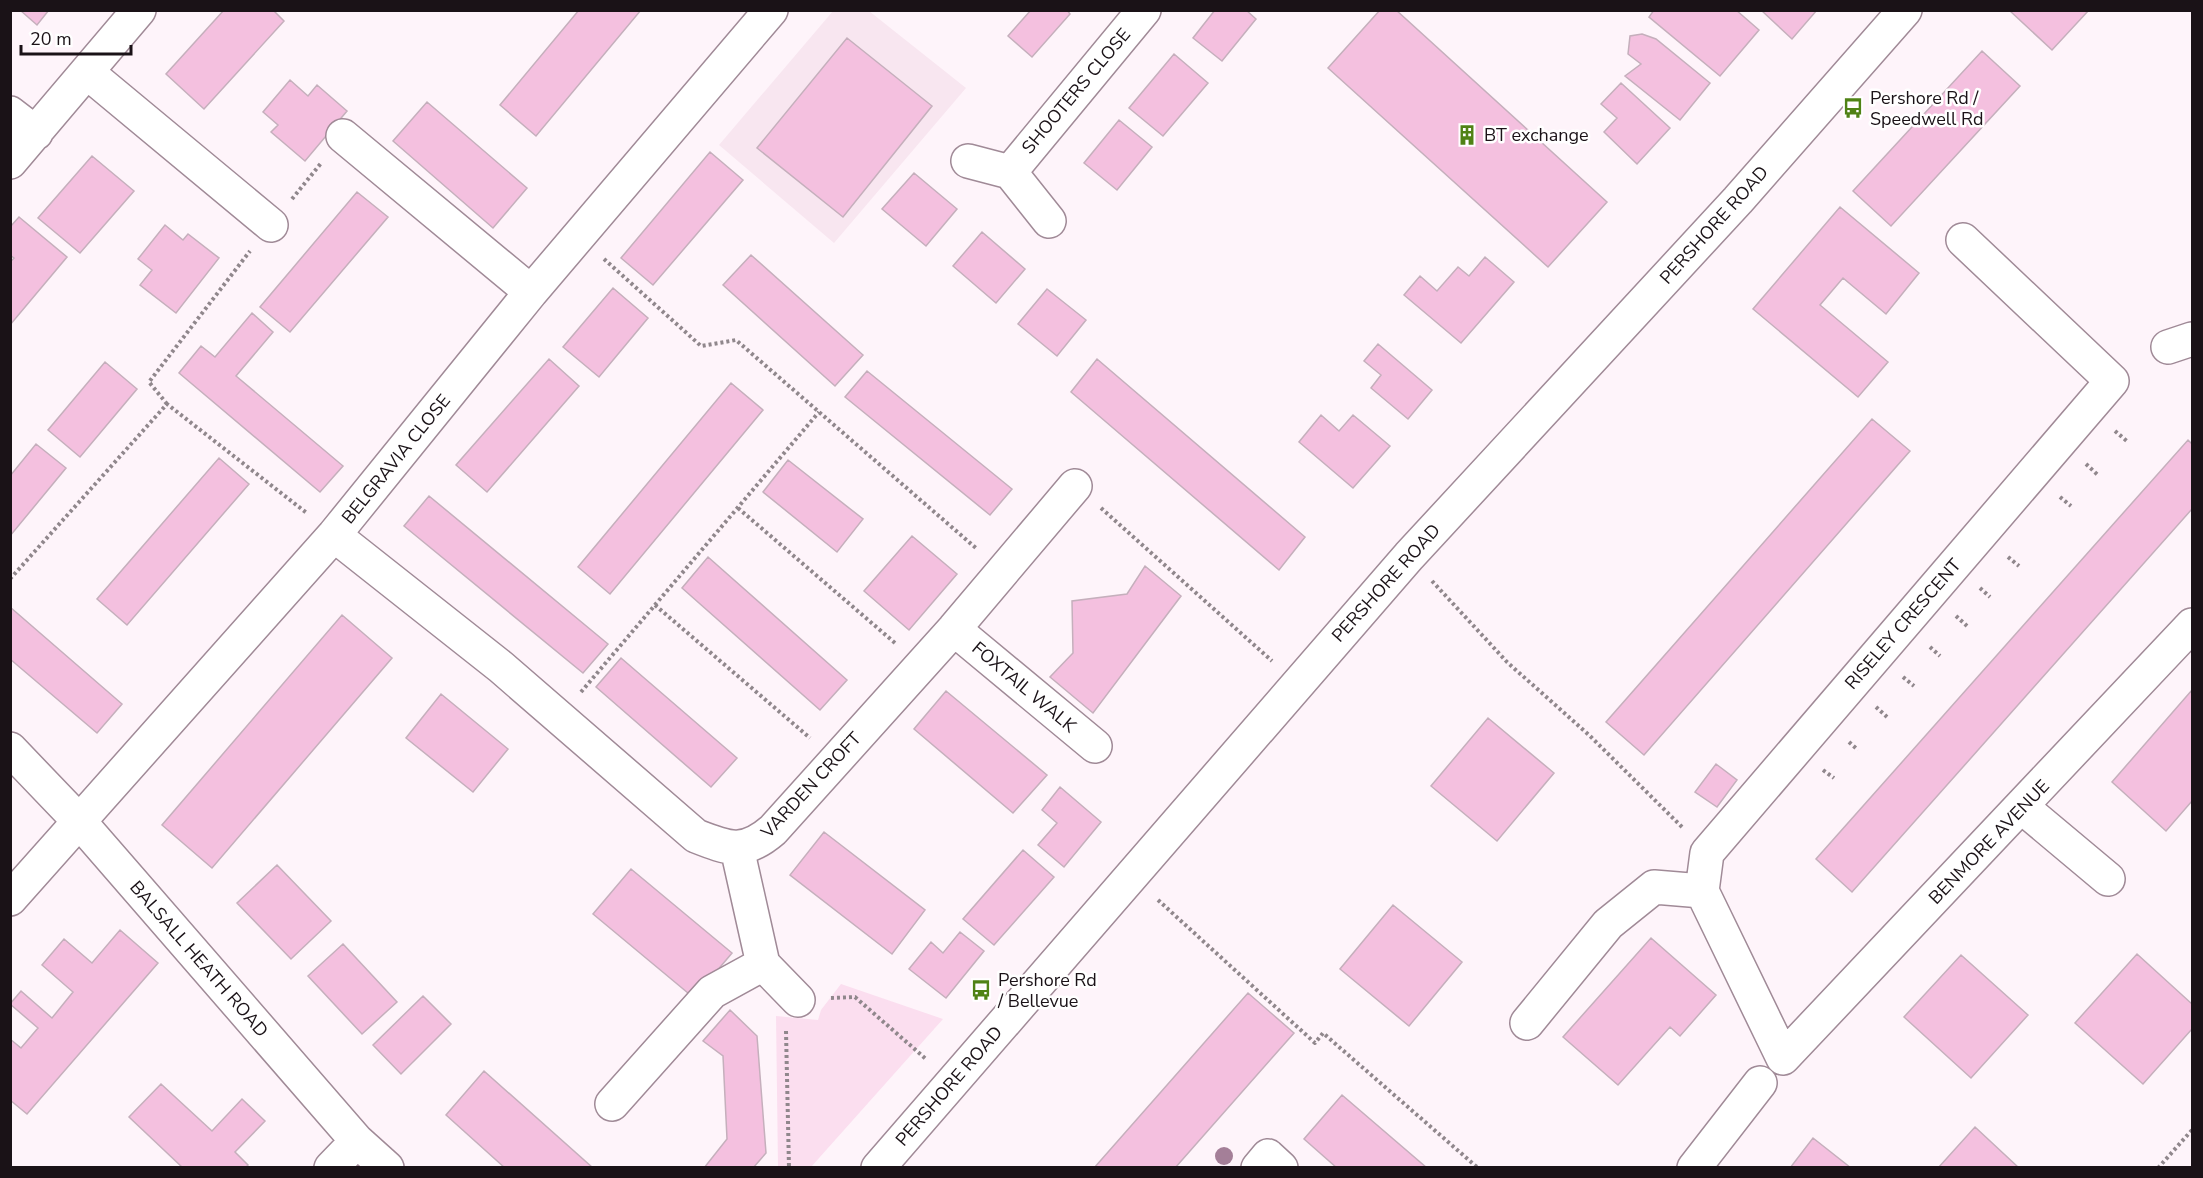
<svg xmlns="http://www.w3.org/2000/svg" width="2203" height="1178" font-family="'Nunito Sans',sans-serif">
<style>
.built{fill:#f8e6f0}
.green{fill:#fbdeef}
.building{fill:#f4c0df;stroke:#c5afbc;stroke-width:1.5}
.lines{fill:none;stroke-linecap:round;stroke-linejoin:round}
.minor-casing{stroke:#a08a97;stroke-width:36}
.major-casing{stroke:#a08a97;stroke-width:36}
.path{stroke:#90878c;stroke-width:4;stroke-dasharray:3 3;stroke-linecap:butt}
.minor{stroke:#fff;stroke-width:33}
.major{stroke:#fff;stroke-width:33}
.tree{fill:#a47f98}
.labels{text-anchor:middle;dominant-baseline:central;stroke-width:5;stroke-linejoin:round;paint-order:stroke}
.street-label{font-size:18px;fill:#1a1217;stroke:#fff}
.poi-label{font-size:18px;fill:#1a1217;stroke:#fff;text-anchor:start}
</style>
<rect width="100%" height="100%" fill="#fef4fa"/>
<path class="built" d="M833,11H869L966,88L834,243L719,145Z"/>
<path class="green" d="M841,984L943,1019L811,1167H778L776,1016L818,1020L821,1010Z"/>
<path class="building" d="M20,10H49L37,25Z
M224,10H273L284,21L204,109L166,74Z
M579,10H641L536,136L500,105Z
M1031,10H1067L1070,14L1032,57L1008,36Z
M1215,10H1246L1256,19L1222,61L1193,38Z
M1380,10H1396L1607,202L1548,267L1328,68Z
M1654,10H1736L1759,30L1720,76L1649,17Z
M1761,10H1817L1792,39Z
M2009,10H2089L2052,50Z
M1642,34L1656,39L1710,83L1680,120L1625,76L1641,64L1628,54L1630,36Z
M847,38L932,106L843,217L757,148Z
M1982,51L2020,86L1891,226L1853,191Z
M1174,54L1208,83L1163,136L1129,108Z
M290,80L308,96L317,85L347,111L305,161L271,132L278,125L263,112Z
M1621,83L1670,128L1637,164L1604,132L1617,118L1601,104Z
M427,102L527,188L493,228L393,141Z
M1119,120L1152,147L1117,190L1084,163Z
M710,152L743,180L653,285L621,258Z
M92,156L134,191L80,253L38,218Z
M914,173L957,209L926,246L882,209Z
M357,192L388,217L290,332L260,307Z
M1840,207L1919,273L1886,314L1843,278L1820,305L1888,362L1858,397L1753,309Z
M19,217L67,257L10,325V262L14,258L10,255V227Z
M165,225L183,240L188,234L219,258L176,313L140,285L152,270L138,259Z
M982,232L1025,269L996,303L953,266Z
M751,255L863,355L835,386L723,285Z
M1485,257L1514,282L1461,343L1404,295L1420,276L1437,291L1458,267L1469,276Z
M613,288L648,318L599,377L563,347Z
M1047,289L1086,320L1057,356L1018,324Z
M252,313L273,332L236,376L343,466L320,492L179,373L201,346L215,357Z
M1378,344L1432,390L1408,419L1371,388L1381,375L1364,361Z
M549,359L579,386L487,492L456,465Z
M1097,359L1305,537L1279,570L1071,392Z
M105,362L137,389L80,457L48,430Z
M867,371L1012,489L990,515L845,397Z
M731,383L763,410L610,594L578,567Z
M1321,415L1339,431L1353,415L1390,446L1353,488L1299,442Z
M1872,419L1910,451L1644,755L1606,722Z
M2188,440L2192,444V509L1852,892L1816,859Z
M36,444L66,468L10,536V476Z
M219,458L249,484L127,625L97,599Z
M788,460L863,519L837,552L763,492Z
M429,496L608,644L583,673L404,526Z
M912,536L957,574L909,630L864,591Z
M708,557L847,680L820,710L682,588Z
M1145,566L1181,596L1093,713L1050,677L1073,653L1072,601L1127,594Z
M10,607L122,704L97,733L10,659Z
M342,615L392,658L212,868L162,825Z
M621,658L737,758L711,787L596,687Z
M2192,690V801L2166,831L2112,782Z
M946,691L1047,775L1013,813L914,729Z
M441,694L508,749L473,792L406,738Z
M1488,718L1554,773L1497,841L1431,786Z
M1716,764L1737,780L1717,807L1695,792Z
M1060,787L1101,822L1064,867L1038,845L1057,823L1042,810Z
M824,832L925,910L892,954L790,875Z
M1023,850L1054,877L994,945L963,919Z
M277,865L331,921L291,959L237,903Z
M631,869L732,953L694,998L593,914Z
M1393,905L1462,962L1409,1026L1340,969Z
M120,930L158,963L27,1114L10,1100V1039L21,1048L38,1028L10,1004L21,991L52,1018L73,992L42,965L64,939L92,963Z
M960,932L984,951L946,998L909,969L931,942L943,953Z
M1651,938L1716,995L1680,1036L1670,1027L1618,1085L1563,1037Z
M343,944L397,1002L362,1034L308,976Z
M2137,954L2192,1004V1029L2143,1084L2075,1023Z
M1961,955L2028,1015L1971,1078L1904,1017Z
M1248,993L1294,1033L1175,1168H1094Z
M423,996L451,1024L401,1074L373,1045Z
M730,1010L757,1036L766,1153L753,1168H704L727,1139L723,1056L703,1041Z
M484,1071L593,1168H505L446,1115Z
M161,1084L212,1131L242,1099L265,1121L235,1152L248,1165L245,1168H183L129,1117Z
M1342,1095L1427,1168H1337L1304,1139Z
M1975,1127L2019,1168H1938Z
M1813,1138L1851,1168H1790Z"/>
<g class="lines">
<g class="minor-casing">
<path id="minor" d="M88,73L271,225
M10,113L36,133
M343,136L531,292
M968,161L1010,172L1049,221
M10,162L139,10
M1010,172L1144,10
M1963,240L2112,381L1707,853L1702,891L1783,1058L2192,625
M2168,347L2192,339
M334,535L501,667L696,836C729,849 744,855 773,830L954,629L1075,486
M954,629L1095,746
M10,749L79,821L357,1141L387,1168
M2022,807L2108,879
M737,848L763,964L798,1000
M10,899L334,535L531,292L771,10
M1527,1023L1608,924L1654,887L1702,891
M612,1104L712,992L763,964
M331,1168L357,1141
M1258,1168L1268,1156L1281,1168
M1694,1168L1760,1083"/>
</g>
<g class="major-casing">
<path id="major" d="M878,1168L1409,556L1738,200L1905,10"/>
</g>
<path class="path" d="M292,199L322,162
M604,259L701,346L736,340L977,549
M167,404L149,382L250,251
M2115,431L2128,442
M2086,464L2099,476
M2060,497L2071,506
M738,508L895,643
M1101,508L1272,661
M2008,557L2019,566
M10,579L167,404L308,514
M1432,581L1507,662L1590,736L1683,828
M1980,588L1990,597
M655,605L810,738
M1956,616L1967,626
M1930,647L1940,656
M1903,677L1914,686
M581,692L819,412
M1876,707L1887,717
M1849,742L1858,750
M1823,770L1834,778
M1158,900L1315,1043L1323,1033L1478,1168
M831,998L855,997L926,1059
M786,1031L789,1168
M2158,1168L2192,1130"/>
<use href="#minor" class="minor"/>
<use href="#major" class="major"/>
</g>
<circle class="tree" cx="1224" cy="1156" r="9"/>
<defs>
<g id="bus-bare" transform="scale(1.62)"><path d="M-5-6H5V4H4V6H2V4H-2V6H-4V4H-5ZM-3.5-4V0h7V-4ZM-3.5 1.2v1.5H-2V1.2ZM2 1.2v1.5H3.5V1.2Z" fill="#4f8215" stroke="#fff" stroke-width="2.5" paint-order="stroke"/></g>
<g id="building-bare" transform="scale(1.62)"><path d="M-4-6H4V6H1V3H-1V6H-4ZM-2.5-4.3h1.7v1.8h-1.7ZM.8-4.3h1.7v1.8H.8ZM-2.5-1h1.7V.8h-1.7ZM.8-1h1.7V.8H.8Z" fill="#4f8215" stroke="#fff" stroke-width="2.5" paint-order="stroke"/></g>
</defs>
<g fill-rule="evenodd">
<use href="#bus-bare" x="1853" y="108"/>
<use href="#building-bare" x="1467" y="135"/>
<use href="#bus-bare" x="981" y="990"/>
</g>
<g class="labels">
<g class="street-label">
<text transform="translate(1076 91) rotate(-50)">SHOOTERS CLOSE</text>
<text transform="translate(1714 225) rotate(-48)">PERSHORE ROAD</text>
<text transform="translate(396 459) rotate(-51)">BELGRAVIA CLOSE</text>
<text transform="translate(1386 583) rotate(-48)">PERSHORE ROAD</text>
<text transform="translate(1903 624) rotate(-49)">RISELEY CRESCENT</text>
<text transform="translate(1024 687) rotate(40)">FOXTAIL WALK</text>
<text transform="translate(811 785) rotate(-47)">VARDEN CROFT</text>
<text transform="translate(1989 842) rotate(-46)">BENMORE AVENUE</text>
<text transform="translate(199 959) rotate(49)">BALSALL HEATH ROAD</text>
<text transform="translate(949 1086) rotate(-49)">PERSHORE ROAD</text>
</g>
<g class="poi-label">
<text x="1870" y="98">Pershore Rd /<tspan x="1870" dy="21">Speedwell Rd</tspan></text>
<text x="1484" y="135">BT exchange</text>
<text x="998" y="980">Pershore Rd<tspan x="998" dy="21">/ Bellevue</tspan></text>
</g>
</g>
<rect width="2203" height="1178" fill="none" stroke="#1a1217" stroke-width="24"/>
<path d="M21 45v9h110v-9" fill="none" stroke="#1a1217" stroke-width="3"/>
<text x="30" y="45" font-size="18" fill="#1a1217" stroke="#ffffff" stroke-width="4.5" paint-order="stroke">20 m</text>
</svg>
